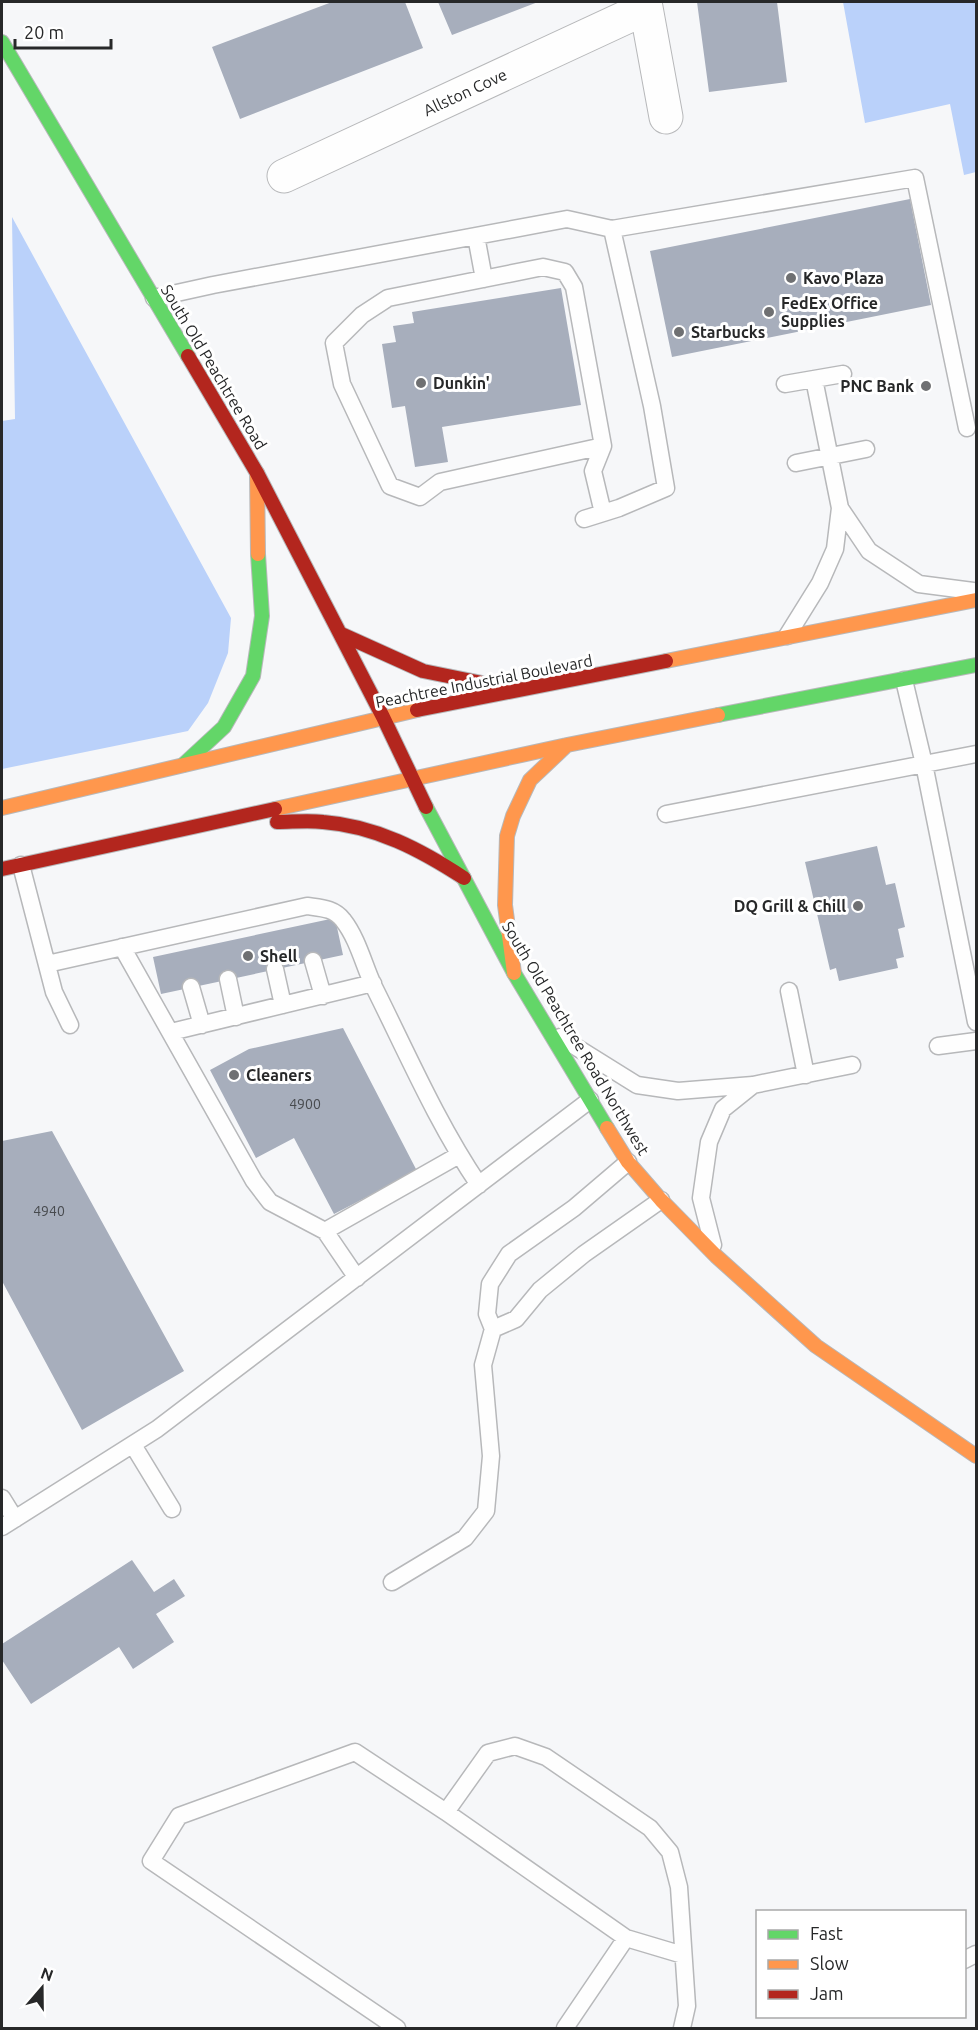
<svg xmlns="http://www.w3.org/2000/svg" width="978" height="2030" font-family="Ubuntu,sans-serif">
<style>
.forest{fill:#bad1fa}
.building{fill:#a7aebc}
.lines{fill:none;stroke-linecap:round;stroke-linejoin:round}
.lane-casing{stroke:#b7b8ba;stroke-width:19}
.street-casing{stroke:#b7b8ba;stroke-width:35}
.fast-casing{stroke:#b7b8ba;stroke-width:16}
.slow-casing{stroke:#b7b8ba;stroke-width:16}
.jam-casing{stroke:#b7b8ba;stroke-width:16}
.lane{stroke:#fefefe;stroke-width:16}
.street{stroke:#fefefe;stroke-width:33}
.fast{stroke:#63d668;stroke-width:14}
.slow{stroke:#ff974d;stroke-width:14}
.jam{stroke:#b3261e;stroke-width:14}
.poi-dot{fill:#6f7072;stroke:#fff;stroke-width:2}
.labels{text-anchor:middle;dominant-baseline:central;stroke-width:6;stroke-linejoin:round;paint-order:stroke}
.number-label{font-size:14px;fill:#474a4e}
.street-label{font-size:16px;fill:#272829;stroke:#fff}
.poi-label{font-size:16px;font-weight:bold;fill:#272829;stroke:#fff;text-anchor:start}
</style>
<rect width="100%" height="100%" fill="#f6f7f9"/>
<path class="forest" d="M843,2H976V172L964,175L950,104L865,123Z
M12,217L231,618L228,653L208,703L188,731L2,769V421L15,419Z"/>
<path class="building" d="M332,2H405L423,48L240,119L212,47Z
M438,2H538L452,35Z
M697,2H777L787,82L709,92Z
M910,199L931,305L672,357L650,251Z
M561,288L581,405L442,427L448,462L415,467L405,406L392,408L382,344L396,342L393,326L414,323L412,312Z
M877,846L886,885L895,883L905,927L898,929L904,957L896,959L898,968L839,981L836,968L830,970L805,862Z
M335,918L343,955L161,994L153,957Z
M343,1028L417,1171L334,1214L294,1138L256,1158L210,1070L249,1049Z
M52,1131L184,1371L82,1430L2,1281V1141Z
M132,1560L154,1592L174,1579L185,1596L156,1614L174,1642L133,1669L119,1647L31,1704L2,1660V1644Z"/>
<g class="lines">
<g class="lane-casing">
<path id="lane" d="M476,236L484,279
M154,298L213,285L567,219L612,229
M785,384L843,374
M796,463L866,449
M840,508L869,551L919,584L973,591
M603,513L593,471L603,446L574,287L565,272L543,267L388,298L362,315L334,343L342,384L390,486L420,497L440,482L603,446
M584,519L619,508L666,488L652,406L612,229L915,178L967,428
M787,636L820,583L835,549L840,508L814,379
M904,680L924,764L976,1022
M666,814L976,754
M21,865L54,992L70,1025
M122,947L254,1181L270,1202L325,1231L357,1278
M313,961L323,996
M47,964L307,906C321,908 334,908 343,920C358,939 364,966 374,987C407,1053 437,1123 479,1185
M275,969L283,1005
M228,979L236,1017
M191,987L202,1025
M789,991L806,1075
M171,1032L373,983
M560,1037L637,1085L678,1091L753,1085L852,1065
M938,1046L976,1041
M325,1231L459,1155
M713,1245L701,1198L709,1142L723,1109L753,1085
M493,1329L516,1319L540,1290L584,1254L661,1200
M133,1445L172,1509
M2,1498L15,1519
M2,1527L157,1429L590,1100
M392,1582L465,1538L486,1511L491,1456L483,1365L493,1329L487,1314L490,1284L509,1254L574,1208L628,1162
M446,1812L488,1753L515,1746L546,1757L650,1828L670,1852L679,1887L687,2006L682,2028
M626,1938L683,1955
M964,1960L976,1954
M397,2028L151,1861L179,1816L355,1752L446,1812L626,1938L565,2028"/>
</g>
<g class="street-casing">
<path id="street" d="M645,2L666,117
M284,176L646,8"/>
</g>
<g class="fast-casing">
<path id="fast" d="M2,42L188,356
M718,715L976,665
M183,765L224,727L253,676L262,616L258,554
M426,807L514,973L607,1128"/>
</g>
<g class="slow-casing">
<path id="slow" d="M257,473L258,554
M666,661L976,600
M2,808L417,710
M275,809L567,745L718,715
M514,973L505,905L507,836L513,816L530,780L567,745
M607,1128L628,1162L661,1200L716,1256L816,1346L976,1456"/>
</g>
<g class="jam-casing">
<path id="jam" d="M188,356L257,473L383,717L426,807
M341,634L423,671L502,687
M417,710L666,661
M277,822C292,822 308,820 323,822C376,826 421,850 464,878
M2,869L275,809"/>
</g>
<use href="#lane" class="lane"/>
<use href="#street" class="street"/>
<use href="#fast" class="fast"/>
<use href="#slow" class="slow"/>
<use href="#jam" class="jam"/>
</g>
<g class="poi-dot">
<circle cx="791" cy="278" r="6"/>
<circle cx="769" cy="312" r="6"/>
<circle cx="679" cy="332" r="6"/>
<circle cx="421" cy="383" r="6"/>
<circle cx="926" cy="386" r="6"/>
<circle cx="858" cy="906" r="6"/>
<circle cx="248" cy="956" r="6"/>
<circle cx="234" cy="1075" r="6"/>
</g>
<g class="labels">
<g class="number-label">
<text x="305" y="1104">4900</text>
<text x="49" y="1211">4940</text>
</g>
<g class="street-label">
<text transform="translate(465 92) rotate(-25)">Allston Cove</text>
<text transform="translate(214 367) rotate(59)">South Old Peachtree Road</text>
<text transform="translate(484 681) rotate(-11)">Peachtree Industrial Boulevard</text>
<text transform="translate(576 1038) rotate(59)">South Old Peachtree Road Northwest</text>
</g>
<g class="poi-label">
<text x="803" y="278">Kavo Plaza</text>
<text x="781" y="303">FedEx Office<tspan x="781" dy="18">Supplies</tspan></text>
<text x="691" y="332">Starbucks</text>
<text x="433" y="383">Dunkin'</text>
<text x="914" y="386" text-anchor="end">PNC Bank</text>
<text x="846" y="906" text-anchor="end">DQ Grill &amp; Chill</text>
<text x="260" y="956">Shell</text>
<text x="246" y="1075">Cleaners</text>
</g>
</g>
<rect width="978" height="2030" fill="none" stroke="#272829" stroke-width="6"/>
<rect x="756" y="1910" width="210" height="108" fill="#ffffff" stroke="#a9a9a9" stroke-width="1.5"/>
<rect x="768" y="1930" width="30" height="9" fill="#63d668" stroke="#a9a9a9" stroke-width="1.5"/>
<text x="810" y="1940" font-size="18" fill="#272829">Fast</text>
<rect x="768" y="1960" width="30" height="9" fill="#ff974d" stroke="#a9a9a9" stroke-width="1.5"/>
<text x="810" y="1970" font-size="18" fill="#272829">Slow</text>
<rect x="768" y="1990" width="30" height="9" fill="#b3261e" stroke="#a9a9a9" stroke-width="1.5"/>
<text x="810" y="2000" font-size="18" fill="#272829">Jam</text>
<g transform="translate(42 1988) rotate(20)" stroke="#ffffff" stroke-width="4.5" paint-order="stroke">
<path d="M0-4.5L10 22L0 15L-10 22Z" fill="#272829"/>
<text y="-9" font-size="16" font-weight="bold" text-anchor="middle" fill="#272829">N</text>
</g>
<path d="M15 39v9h96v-9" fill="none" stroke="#272829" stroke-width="3"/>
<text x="24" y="39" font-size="18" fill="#272829" stroke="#ffffff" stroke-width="4.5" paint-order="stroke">20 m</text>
</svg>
